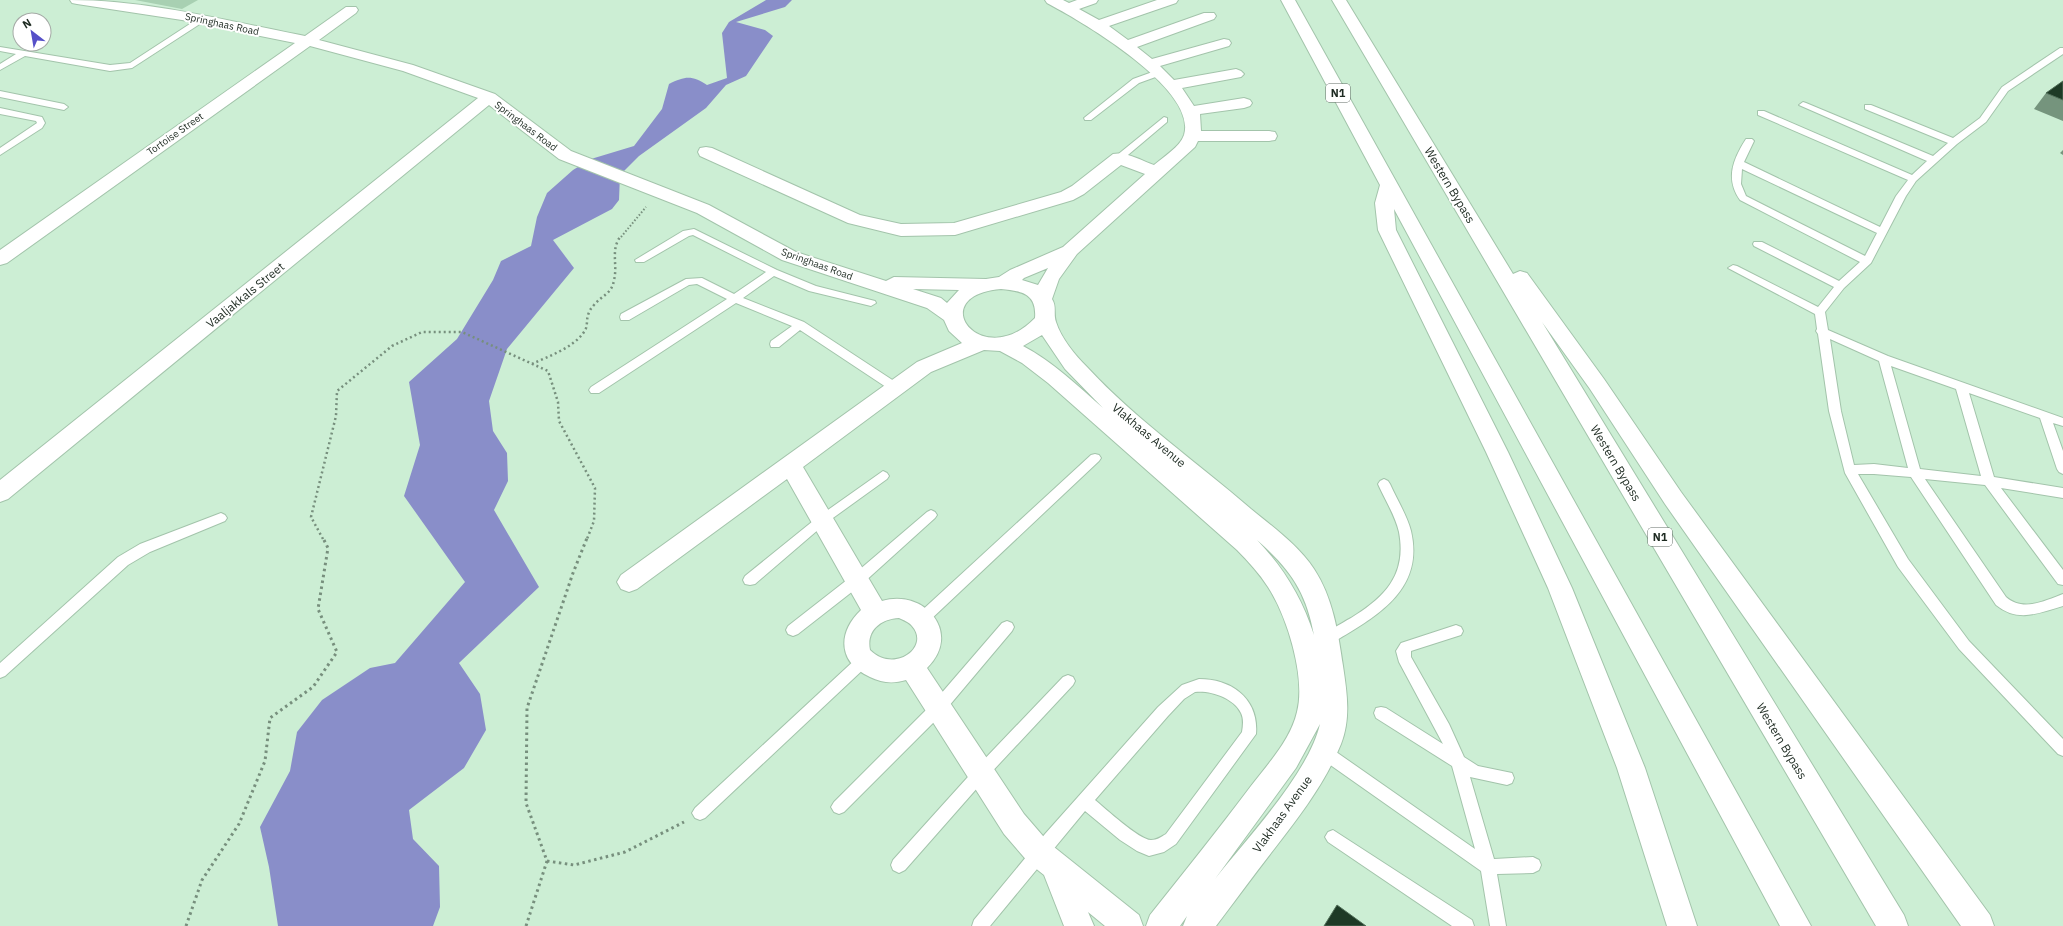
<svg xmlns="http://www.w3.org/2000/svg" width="2063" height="926" font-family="'IBM Plex Sans',sans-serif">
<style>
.green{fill:#a8d0b2}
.water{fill:#898ec9}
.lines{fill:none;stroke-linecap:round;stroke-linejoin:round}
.service-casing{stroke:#a3c4ab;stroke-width:2}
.minor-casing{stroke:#a3c4ab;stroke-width:2}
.motorway-casing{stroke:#a3c4ab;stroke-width:2}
.path-far2{stroke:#778f7d;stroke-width:2;stroke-dasharray:1.5 2;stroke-linecap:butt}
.path-far1{stroke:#778f7d;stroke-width:2.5;stroke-dasharray:2 3;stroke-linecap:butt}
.path{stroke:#778f7d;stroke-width:3;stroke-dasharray:2.5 3.5;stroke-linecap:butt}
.service{fill:#fff;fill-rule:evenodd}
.minor{fill:#fff;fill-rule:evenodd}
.motorway{fill:#fff;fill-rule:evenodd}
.wall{fill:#75947d}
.building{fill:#1e3a26;stroke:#52705a}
.labels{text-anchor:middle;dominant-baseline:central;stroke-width:4;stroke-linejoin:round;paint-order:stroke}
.far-street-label{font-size:10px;fill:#1d2a21;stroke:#fff}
.shield{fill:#fff;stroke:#616a64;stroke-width:1}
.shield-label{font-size:11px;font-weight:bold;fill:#1d2a21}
.street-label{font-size:12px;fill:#1d2a21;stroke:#fff}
</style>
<rect width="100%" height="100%" fill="#cceed4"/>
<path class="green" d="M135,0H198L182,9Z"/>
<path class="water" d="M766,0H792L785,7L736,22L765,30L773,36L746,76L726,85L706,108L639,156L620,175L619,200L612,209L553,240L574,268L507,349L489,401L493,431L507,453L508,481L494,510L539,587L459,663L480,694L486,730L464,768L409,810L413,839L439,866L440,907L433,926H278L269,867L260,827L290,771L297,732L322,700L370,668L395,663L465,582L404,496L420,445L409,382L457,339L493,280L501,261L531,246L537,217L547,193L573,170L591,159L634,146L662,109L669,84C685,76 692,75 707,85L727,78L722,33L729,22Z"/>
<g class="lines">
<g class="service-casing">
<path id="service" d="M199,18L206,20L132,68L110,71L25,56L0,70V64L16,54L0,51V47L110,65L130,63Z
M2060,48H2063V54L2008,91L1986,122L1957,144L1916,181L1906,196L1871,263L1844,288L1825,312L1828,330L1888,356L2063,418V426L2053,423L2063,451V474L2059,472L2057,469L2040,418L1969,393L1994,477L2063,488V498L2001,488L2063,570V585L2058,584L1985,485L1925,479L2006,597C2023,612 2044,601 2063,594V606C2039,613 2018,623 1996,605L1911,477L1874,474H1858L1908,559L1969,641L2063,739V756L2058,754L1959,649L1898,567L1845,473L1829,411L1818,334L1816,331L1817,329L1815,314L1728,268L1733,265L1737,266L1818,307L1834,287L1754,246L1753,244L1754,242H1762L1839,281L1860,262L1740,200C1725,179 1733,159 1746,139H1752L1754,141L1744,162L1880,227L1896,196L1908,180L1758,115V111H1764L1912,175L1927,161L1799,105L1803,102L1806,103L1933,156L1948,143L1865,109V105H1871L1953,138L1980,118L2002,87ZM1742,169L1877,233L1865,256L1746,196L1741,184ZM1830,339L1879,361L1908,468L1874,464L1854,465L1841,411ZM1891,366L1956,389L1981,476L1920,469Z
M1158,70L1161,71V75L1139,83L1091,120H1085L1084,118L1133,79Z
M0,91L64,104L68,107L64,110L0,97Z
M0,108L42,117L45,123L42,128L0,155V148L37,123L36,121L0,114Z
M1164,117L1167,118V122L1122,160H1116V156Z
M694,229L777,270L816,286L875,301L876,303L871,306L809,291L774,276L743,298L804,322L900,385L902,388L900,391H892L800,330L779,347H771L770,344L771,341L792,326L736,303L599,393H591L589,390L591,387L727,299L697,284L689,285L629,320H621L620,317L621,314L686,279L702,278L734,294L766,272L693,235L689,236L644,262H636L635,260L683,231Z
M1095,454L1099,455L1101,458L1099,461L928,622L923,624L918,622L916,618L918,614L1091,455Z
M883,471L887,473L889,476L887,479L826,523L755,584L750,585L745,584L743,580L745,576L818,517Z
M1384,479L1388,481L1390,484C1397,500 1407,515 1411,531C1425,591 1375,617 1332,643L1327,645L1318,643L1316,639L1318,635C1330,631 1340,624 1351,618C1385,597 1407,575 1399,532C1395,515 1385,500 1378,484L1380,481Z
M931,510L935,512L937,515L935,518L862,584L798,634L793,636L788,634L786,630L788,626L852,576L927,512Z
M221,513L225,515L227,518L225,521L150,552L128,565L5,676L0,678V663L118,557L140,544Z
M1007,621L1012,623L1014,627L1012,631L943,713L844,812L839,814L834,812L831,807L834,802L933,703L1002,623Z
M1456,625L1461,627L1463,631L1461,635L1411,651V657L1449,724L1464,757L1478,766L1512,773L1514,778L1512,783L1507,785L1470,777L1494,859L1533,857L1539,860L1541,865L1539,870L1533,873L1497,874L1506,926H1490L1481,871L1319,757L1317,752L1319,747L1324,745L1329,747L1475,849L1452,766L1376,718L1374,713L1376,708L1381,707L1386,708L1443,744L1399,662L1396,651L1401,643Z
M863,655L868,657L870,661L868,665L705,818L700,820L695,818L692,813L695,808L858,657Z
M1068,675L1073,677L1075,681L1073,685L986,778L905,870L899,873L893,870L891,865L893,860L976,768L1063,677Z
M1199,679C1232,679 1259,699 1256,734L1176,844L1164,852L1149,856L1137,851L1120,840L1085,811L990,926H972L974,920L1045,834L1158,707L1182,685ZM1195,692C1210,690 1234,698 1241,713C1244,719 1243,726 1242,732L1166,834C1161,837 1157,840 1151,840C1139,840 1105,808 1095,800L1168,716L1184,699Z
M1333,830L1472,920L1474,926H1452L1328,842L1325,837L1328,832Z"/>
</g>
<g class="minor-casing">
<path id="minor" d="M70,0C149,0 227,21 305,36L346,7H356L358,10L356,13L319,40L413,65L495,94L571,151L709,205L796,252L886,281L894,277L986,279L999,277L1010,270L1063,247L1145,174L1121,165L1084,194L1073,200L955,235L901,236L848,223L700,156L698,152L700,148L706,147L712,148L860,215L901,224L954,223L1061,192L1072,186L1113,154C1126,151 1142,161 1154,165C1163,157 1180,147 1184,135C1198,89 1081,21 1047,3L1045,0H1063L1069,3L1077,0H1098L1096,3L1079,9L1099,20L1157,0H1178L1176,3L1109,26L1128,40L1204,13H1214L1216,16L1214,19L1137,47L1152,59L1224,39L1229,40L1231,43L1229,46L1160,66L1174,80L1236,69L1241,71L1244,74L1241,77L1182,88L1194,106L1244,98L1250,100L1252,103L1250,106L1244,108L1200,114L1201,131H1269L1275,132L1277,136L1275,140L1269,141H1198L1195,147L1077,254L1059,279L1052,299C1057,307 1053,313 1056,322C1061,338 1075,355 1087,367C1136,420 1197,462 1251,509C1273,527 1298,545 1314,569C1333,598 1338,632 1343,666C1347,693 1351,718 1341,744C1326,781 1302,813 1278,844C1257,871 1237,898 1216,926H1183L1187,916L1180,926H1146L1150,915C1184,872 1218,830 1251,786C1268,764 1291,739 1297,712C1306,677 1287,616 1268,587C1259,573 1248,561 1237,550L1048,383L1022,363L1000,351L984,350L931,372L803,467L882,601C924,588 963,633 927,668L1024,814L1049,843L1139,915L1143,926H1105L1088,912L1094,926H1064L1044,875L1029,863L1004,834L906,680C893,684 882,683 870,677C838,663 837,633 861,610L787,479L637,589L629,592L621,589L617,582L621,575L917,362L962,343L949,331L944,320L927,308L782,260L697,213L559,159L489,105L8,499L0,502V480L478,98L403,71L310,46L7,263L0,265V250L295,43L182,20L77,4L72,3ZM1048,268L1038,285L1022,280L1024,278ZM913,289L959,290L947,303L941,298ZM1001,289C1022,291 1037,294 1035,318C982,373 922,296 1001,289ZM1042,335L1065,369L1103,408C1078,386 1053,362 1023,346ZM1257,540C1290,569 1306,591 1314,635C1302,598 1284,568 1257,540ZM899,618C903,620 909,622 912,626C931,647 894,674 870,650C866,631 880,619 899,618ZM1320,724C1309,773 1247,838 1215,879L1296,768Z"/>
</g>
<g class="motorway-casing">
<path id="motorway" d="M1281,0H1295L1811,926H1780L1394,209L1396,230L1508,452L1572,588L1645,768L1697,926H1667L1617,768L1548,588L1486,452L1378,230L1375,203L1380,185Z
M1332,0H1346L1513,274L1520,271L1527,273L1604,379L1681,492L1990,915L1994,926H1961L1665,504L1590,389L1542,322L1904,915L1908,926H1876Z"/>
</g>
<path class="path-far2" d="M621,237L646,207"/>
<path class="path-far1" d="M532,364C549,356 573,348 584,332C590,324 583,317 594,305C602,295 612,294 614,280C618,265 610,249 621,236
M323,539L311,517L336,416L337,391L392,346L422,332H462L548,371L558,402L559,421L595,488L594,521L587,539"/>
<path class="path" d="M547,861L574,865L625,852L684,822
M186,926L202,880L239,824L265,761L270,718L313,687L337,652L318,609L328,548L323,538
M526,926L547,861L526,803L527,708L573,573L587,538"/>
<use href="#service" class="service"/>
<use href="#minor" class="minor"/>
<use href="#motorway" class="motorway"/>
</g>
<path class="wall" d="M2063,81V121L2034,109L2046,93Z
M2063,150V155L2060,153Z"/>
<path class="building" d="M2063,81V100L2046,93Z
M1337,905L1366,926H1324Z"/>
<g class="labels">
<g class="far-street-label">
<text transform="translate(222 24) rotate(12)">Springhaas Road</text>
<text transform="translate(526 126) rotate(37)">Springhaas Road</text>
<text transform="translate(175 134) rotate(-35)">Tortoise Street</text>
<text transform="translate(817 264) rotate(20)">Springhaas Road</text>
</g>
<g class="shield">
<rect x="1326" y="84" width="24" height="18" rx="3"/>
<rect x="1648" y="528" width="24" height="18" rx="3"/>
</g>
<g class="shield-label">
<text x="1338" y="93">N1</text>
<text x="1660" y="537">N1</text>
</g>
<g class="street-label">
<text transform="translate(1450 185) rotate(59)">Western Bypass</text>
<text transform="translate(245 295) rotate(-39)">Vaaljakkals Street</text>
<text transform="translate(1149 435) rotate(40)">Vlakhaas Avenue</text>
<text transform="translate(1616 463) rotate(59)">Western Bypass</text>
<text transform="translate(1782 741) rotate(59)">Western Bypass</text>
<text transform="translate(1282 814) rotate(-54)">Vlakhaas Avenue</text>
</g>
</g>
<g transform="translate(32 32) rotate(329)"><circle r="19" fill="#ffffff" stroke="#a5aaa6"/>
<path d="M0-3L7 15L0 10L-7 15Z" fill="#5650c8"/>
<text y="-6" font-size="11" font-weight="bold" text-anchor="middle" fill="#1d2a21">N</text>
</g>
</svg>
